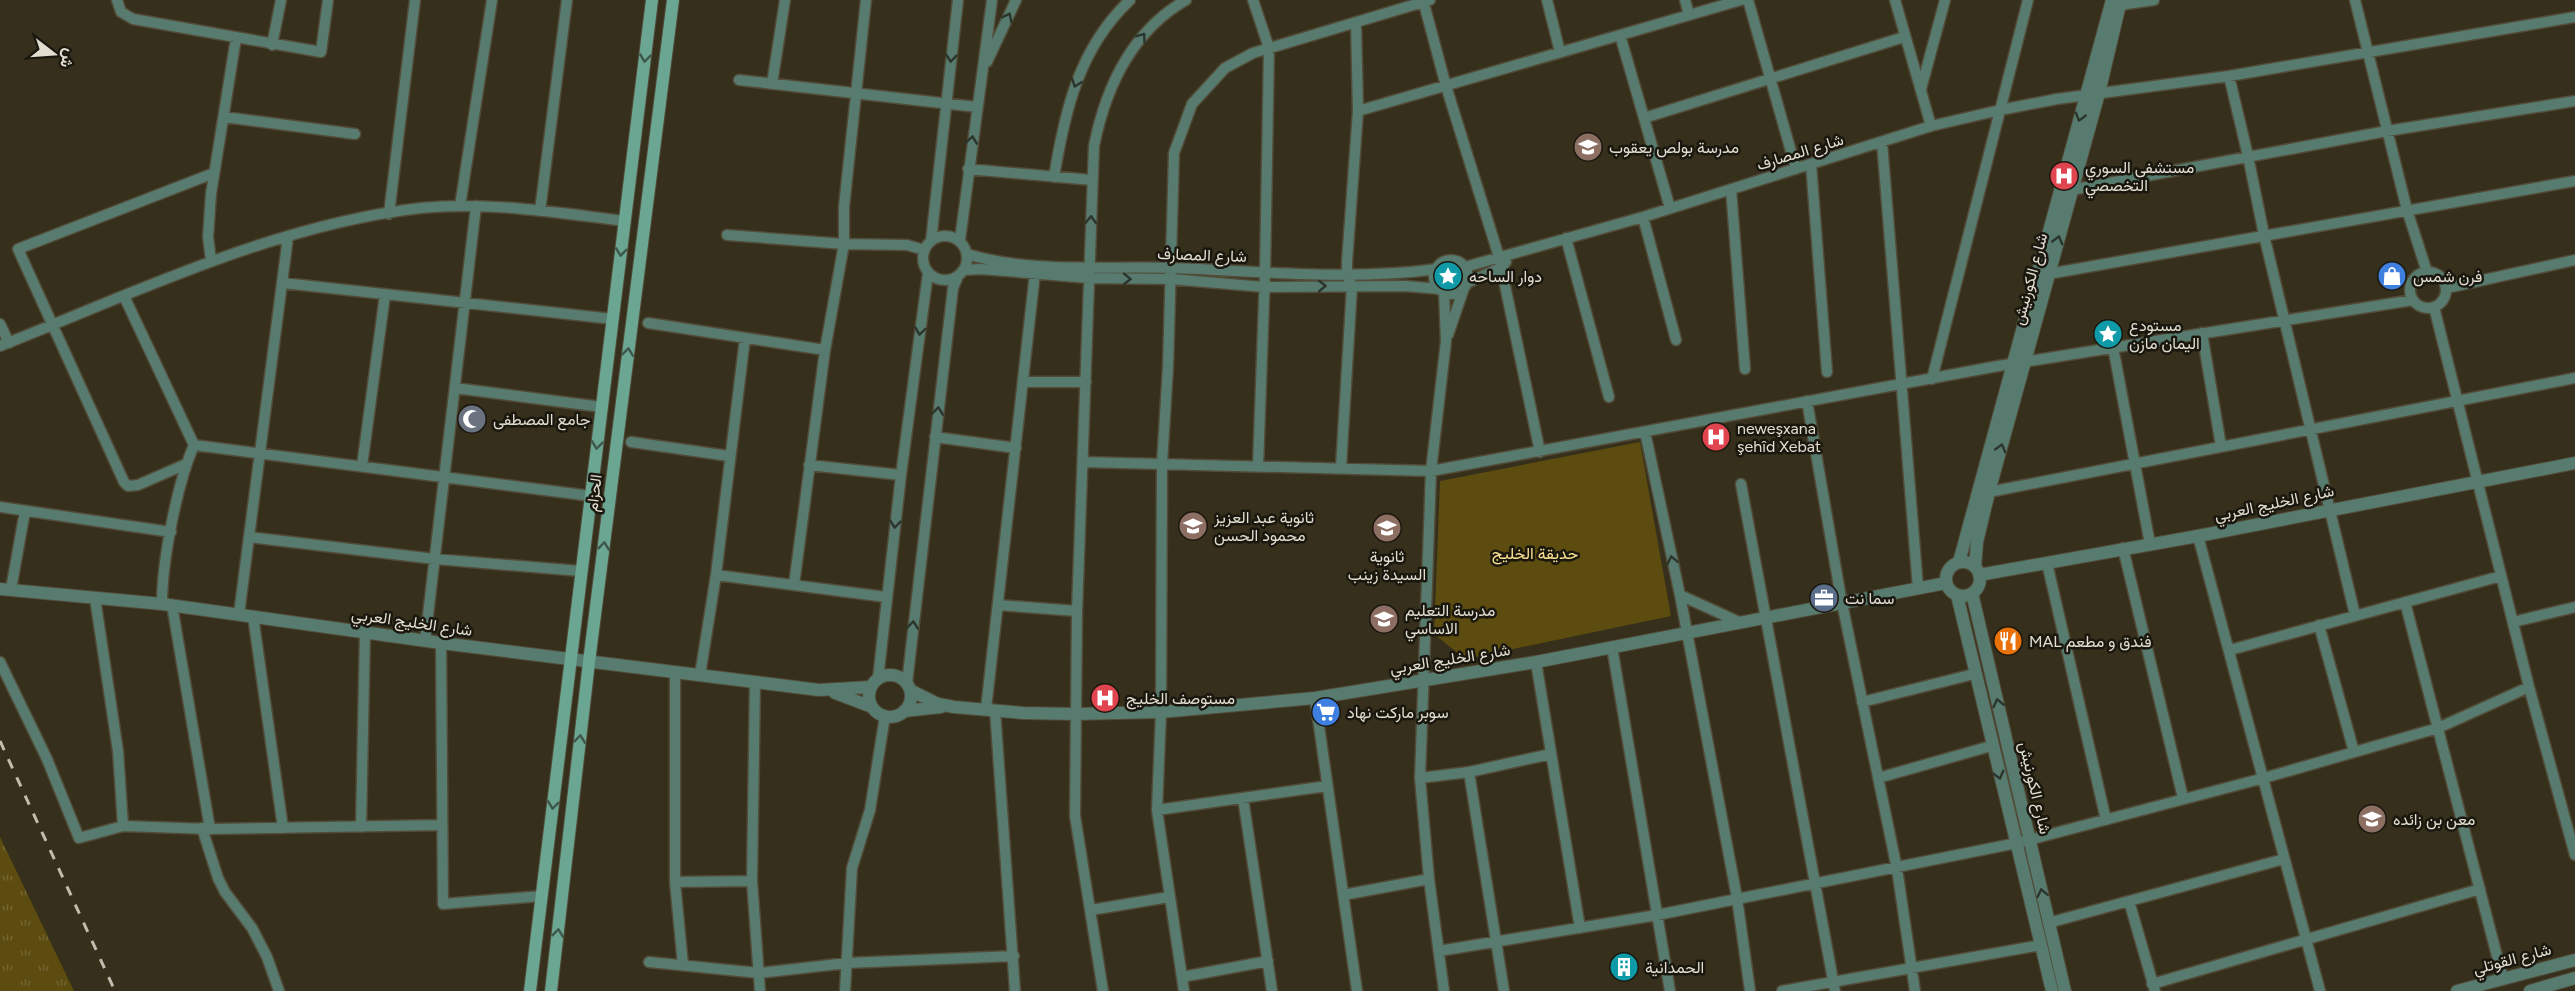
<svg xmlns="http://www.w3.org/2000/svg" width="2575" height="991" font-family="Figtree,Vazirmatn,sans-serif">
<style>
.grass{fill:url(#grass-tufts)}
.park{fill:#5c4c0f}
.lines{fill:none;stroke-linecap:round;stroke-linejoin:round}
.minor-casing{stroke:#514b38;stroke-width:13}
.tertiary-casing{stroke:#514b38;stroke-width:14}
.secondary-casing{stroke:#514b38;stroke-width:14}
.minor{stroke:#577b6f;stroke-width:10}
.tertiary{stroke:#577b6f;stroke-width:12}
.secondary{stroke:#6ba693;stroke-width:12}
.rail{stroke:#c0bcae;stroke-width:3;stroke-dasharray:10 10;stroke-linecap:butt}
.oneway{stroke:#2c352c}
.oneway2{stroke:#3e574a}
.labels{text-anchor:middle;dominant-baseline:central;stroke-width:5;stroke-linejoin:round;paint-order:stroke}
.poi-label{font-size:16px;fill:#e1ddd1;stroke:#1a170f;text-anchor:start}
.street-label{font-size:16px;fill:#e1ddd1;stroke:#1a170f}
.park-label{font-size:16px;fill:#fce392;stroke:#1a170f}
</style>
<defs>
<pattern id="grass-tufts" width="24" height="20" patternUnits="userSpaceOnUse" patternTransform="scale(1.5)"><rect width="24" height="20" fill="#5c4c0f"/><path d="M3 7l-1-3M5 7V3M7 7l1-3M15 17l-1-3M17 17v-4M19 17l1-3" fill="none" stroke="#736531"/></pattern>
</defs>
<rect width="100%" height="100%" fill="#352f1b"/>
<path class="grass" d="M0,837L74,991H0Z"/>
<path class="park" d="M1640,442L1671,616L1465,659L1434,634L1440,481Z"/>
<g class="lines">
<g class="minor-casing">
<path id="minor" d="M117,0L121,12L133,19L321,52L328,0
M1253,0L1269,48L1265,273L1258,466
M1423,0L1446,86L1499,257L1540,452
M1547,0L1560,52
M1685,0L1689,15
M1748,0L1796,169
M1895,0L1931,126
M2355,0L2407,210L2427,272
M2120,5L2154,0
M1620,35L1670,208
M272,45L281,0
M987,62L1016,0
M2229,76L2248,156L2264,235L2355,615
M739,80L977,107
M772,84L785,0
M1921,89L1945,0
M1358,111L1741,0
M224,117L355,134
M1644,118L1904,37
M1882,142L1918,588
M1811,164L1827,372
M968,169L1092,180
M1054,177C1065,110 1079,48 1130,0
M1731,189L1745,369
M2071,190L2387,131L2575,101
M460,206L492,0
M540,211L567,0
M389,214L415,0
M1643,217L1676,340
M727,235L844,244L907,245L924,250
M923 258a22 22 0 1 1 44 0a22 22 0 1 1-44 0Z
M1566,238L1609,397
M960,240L992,0
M931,241L958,0
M967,254C1028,273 1108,266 1172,268C1260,271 1349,281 1437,269
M211,260L208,237L211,194L236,38
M1434 277a17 17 0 1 1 34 0a17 17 0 1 1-34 0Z
M1465,267L1643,217L1931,126L2000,110L2057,99L2229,76L2575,17
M964,270L981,269L1089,278L1171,279L1264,287L1405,286L1440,289
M2410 290a18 18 0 1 1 36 0a18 18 0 1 1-36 0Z
M2048,274L2575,181
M283,283L613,319
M1467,283L1502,267L1506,262
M2447,288L2575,260
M1444,292L1446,341L1431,471L1420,778L1429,879L1444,991
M124,296L194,445
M2434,307L2529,687L2575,855
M648,323L825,350
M0,324L9,343
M2202,333L2221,446
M1448,335L1464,288
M0,346C134,293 277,224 421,208C488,201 558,213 625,221
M2113,347L2150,544
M1932,379L2028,0
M1024,382H1086
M455,388L602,407
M1807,401L1841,598L1897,869L1915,991
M1645,432L1680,595L1739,622
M935,437L1016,448
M631,442L729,456
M1083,462L1431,471L1998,366L2413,300
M186,464L138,485L128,486L124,482L18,249L214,173
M809,465L901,475
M362,466L385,295
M1341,467L1352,286L1347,275V262L1358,111L1356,23
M1741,484L1835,991
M1989,492L2575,378
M0,507L171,532
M2198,536L2320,991
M249,537L435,559L581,571
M2123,548L2183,798
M2047,563L2106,820
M716,575L886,597
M794,585L825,350L844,244V207L866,0
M11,589L25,511
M1680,595L1737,898L1750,991
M95,598L118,751L123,826
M2405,602L2503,979
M162,604C162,561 177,484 194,445L591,496
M172,605L210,829
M998,605L1077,611
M239,614L288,237
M253,616L283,828
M2513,622L2575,607
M2319,625L2354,752
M425,641L476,206
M441,643L443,904L542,896
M1612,647L1670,991
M2230,650L2501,576
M0,662L47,759L79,838L123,826L210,829L442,825
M1536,662L1580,928
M675,672V882L683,965
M700,675L716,575L745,338
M878,679L901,475L928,273
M755,682L752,881L760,991
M907,683L953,288L958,276
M1315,698L1357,991
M1862,702L1974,674
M986,709L1035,273
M995,710L1015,991
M1469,772L1504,991
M1420,778L1469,772L1551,754
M1878,778L1991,746
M1243,798L1272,991
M1157,810L1327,786
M361,827L365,632
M202,828L218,878L225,892L252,928L267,957L279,991
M675,882L752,881
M1343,895L1429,879
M2129,901L2155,991
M1091,910L1169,897
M2048,923L2284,859
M1439,951L1657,915L2017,843L2264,778L2438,728L2529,687
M649,962L759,973L847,963L1014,956
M1182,977L1268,961
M2152,984L2480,889
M845,991L852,868L870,810L885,716
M1103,991L1075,816L1077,611L1094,146C1106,86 1132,31 1186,0
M1184,991L1157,810L1161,712L1162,464L1168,367L1174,153L1192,104L1225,68L1253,53L1430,0
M1782,991L2041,945"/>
</g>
<g class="tertiary-casing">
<path id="tertiary" d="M1959,562L2112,0
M1946 579a17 17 0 1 1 34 0a17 17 0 1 1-34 0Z
M1975,567L1977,542L1989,492L2099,93L2121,0
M1979,575L2198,536L2575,463
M0,589L162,604L441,643L819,690L871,687
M1972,593L2065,991
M1957,595L2052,991
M869 696a21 21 0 1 1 42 0a21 21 0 1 1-42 0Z
M910,690L938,704L954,707L1023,713L1076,714L1161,712L1315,698L1536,662L1946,583
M835,693L872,707
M904,711L941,707
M2457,991L2575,960
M2530,991L2575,978"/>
</g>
<g class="secondary-casing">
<path id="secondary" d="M530,991L652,0
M551,991L589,662L673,0"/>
</g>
<use href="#minor" class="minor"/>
<use href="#tertiary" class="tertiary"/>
<use href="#secondary" class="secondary"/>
<path class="rail" d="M0,741L115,991"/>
</g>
<defs><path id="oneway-chevron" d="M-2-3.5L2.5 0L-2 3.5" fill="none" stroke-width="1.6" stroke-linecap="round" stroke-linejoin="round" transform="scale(1.5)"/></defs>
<g class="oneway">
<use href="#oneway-chevron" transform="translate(1008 17) rotate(-63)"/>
<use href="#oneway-chevron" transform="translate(1142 37) rotate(-54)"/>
<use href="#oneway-chevron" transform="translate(951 58) rotate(96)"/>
<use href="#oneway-chevron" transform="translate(1076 83) rotate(110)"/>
<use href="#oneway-chevron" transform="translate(2080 117) rotate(106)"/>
<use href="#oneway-chevron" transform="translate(972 140) rotate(-82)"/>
<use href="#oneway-chevron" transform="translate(1091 220) rotate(-88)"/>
<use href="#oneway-chevron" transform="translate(2058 240) rotate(-75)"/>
<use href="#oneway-chevron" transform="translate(1127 279) rotate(1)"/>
<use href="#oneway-chevron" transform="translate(1322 286) rotate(-1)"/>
<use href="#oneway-chevron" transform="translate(920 331) rotate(98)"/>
<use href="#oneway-chevron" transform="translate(938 411) rotate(-83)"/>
<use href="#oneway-chevron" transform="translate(2001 448) rotate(-74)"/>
<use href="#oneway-chevron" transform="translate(895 524) rotate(97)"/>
<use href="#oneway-chevron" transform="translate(1672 560) rotate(-102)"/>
<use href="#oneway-chevron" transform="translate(913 625) rotate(-83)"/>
<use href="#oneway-chevron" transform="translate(1998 703) rotate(-103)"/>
<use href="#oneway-chevron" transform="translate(1999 775) rotate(75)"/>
<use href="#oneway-chevron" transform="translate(2042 893) rotate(-102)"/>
</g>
<g class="oneway2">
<use href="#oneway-chevron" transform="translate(645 58) rotate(97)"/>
<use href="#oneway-chevron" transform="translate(621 252) rotate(97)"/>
<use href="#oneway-chevron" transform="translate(628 352) rotate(-83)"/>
<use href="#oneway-chevron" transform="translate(597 445) rotate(97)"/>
<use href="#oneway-chevron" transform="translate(604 546) rotate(-83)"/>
<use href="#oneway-chevron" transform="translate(580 739) rotate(-83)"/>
<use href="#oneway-chevron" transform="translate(553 805) rotate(97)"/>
<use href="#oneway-chevron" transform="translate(558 933) rotate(-83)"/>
</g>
<defs>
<g id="school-disc" transform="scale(1.5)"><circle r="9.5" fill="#8d6e63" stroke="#1a170f"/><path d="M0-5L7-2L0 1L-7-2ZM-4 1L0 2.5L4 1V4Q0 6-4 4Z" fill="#fff"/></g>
<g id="hospital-disc" transform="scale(1.5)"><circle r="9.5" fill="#e0444e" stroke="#1a170f"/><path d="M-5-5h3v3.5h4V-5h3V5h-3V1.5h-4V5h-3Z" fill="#fff"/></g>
<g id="sight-disc" transform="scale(1.5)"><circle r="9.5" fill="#0f9aa8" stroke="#1a170f"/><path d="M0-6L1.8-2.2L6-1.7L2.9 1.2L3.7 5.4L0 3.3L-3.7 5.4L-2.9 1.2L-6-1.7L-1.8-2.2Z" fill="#fff"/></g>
<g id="shop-disc" transform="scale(1.5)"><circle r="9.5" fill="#3f7fe0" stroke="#1a170f"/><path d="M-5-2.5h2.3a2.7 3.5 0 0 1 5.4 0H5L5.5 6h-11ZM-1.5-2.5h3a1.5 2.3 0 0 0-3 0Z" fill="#fff"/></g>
<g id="mosque-disc" transform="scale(1.5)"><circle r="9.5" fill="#6b7280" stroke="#1a170f"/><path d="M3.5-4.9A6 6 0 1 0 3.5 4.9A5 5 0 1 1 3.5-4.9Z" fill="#fff"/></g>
<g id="office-disc" transform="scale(1.5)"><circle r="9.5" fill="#5c6f8a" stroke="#1a170f"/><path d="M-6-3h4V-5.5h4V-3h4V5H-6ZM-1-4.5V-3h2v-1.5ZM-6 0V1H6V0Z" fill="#fff"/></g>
<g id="restaurant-disc" transform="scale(1.5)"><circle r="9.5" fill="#e8710a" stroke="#1a170f"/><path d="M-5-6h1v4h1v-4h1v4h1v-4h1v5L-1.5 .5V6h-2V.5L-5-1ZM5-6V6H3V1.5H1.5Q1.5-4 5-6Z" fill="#fff"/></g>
<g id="supermarket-disc" transform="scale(1.5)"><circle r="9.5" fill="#3f7fe0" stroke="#1a170f"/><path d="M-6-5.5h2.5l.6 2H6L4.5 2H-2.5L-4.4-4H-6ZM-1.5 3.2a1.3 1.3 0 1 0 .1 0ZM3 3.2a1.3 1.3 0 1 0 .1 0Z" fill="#fff"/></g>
<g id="building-disc" transform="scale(1.5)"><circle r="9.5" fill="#0f9aa8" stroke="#1a170f"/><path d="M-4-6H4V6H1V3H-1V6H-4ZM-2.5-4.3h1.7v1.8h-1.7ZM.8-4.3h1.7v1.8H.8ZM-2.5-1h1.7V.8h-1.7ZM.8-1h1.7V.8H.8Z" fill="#fff"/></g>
</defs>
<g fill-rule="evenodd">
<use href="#school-disc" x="1588" y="147"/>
<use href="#hospital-disc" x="2064" y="176"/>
<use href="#sight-disc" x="1448" y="276"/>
<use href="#shop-disc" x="2392" y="276"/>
<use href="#sight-disc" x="2108" y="334"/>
<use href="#mosque-disc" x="472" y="419"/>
<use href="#hospital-disc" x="1716" y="437"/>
<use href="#school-disc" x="1193" y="526"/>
<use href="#school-disc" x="1387" y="528"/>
<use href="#office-disc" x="1824" y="598"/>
<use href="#school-disc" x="1384" y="619"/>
<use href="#restaurant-disc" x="2008" y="641"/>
<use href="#hospital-disc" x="1105" y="698"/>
<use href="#supermarket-disc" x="1326" y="712"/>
<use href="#school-disc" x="2372" y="819"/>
<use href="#building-disc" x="1624" y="967"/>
</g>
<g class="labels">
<g class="poi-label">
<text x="1609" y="147">مدرسة بولص يعقوب</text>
<text x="2085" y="167">مستشفى السوري<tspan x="2085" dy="18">التخصصي</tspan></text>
<text x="1469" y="276">دوار الساحه</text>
<text x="2413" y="276">فرن شمس</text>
<text x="2129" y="325">مستودع<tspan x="2129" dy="18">اليمان مازن</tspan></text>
<text x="493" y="419">جامع المصطفى</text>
<text x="1737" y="428">neweşxana<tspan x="1737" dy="18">şehîd Xebat</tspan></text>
<text x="1214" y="517">ثانوية عبد العزيز<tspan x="1214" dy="18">محمود الحسن</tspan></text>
<text x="1387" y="556" text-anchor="middle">ثانوية<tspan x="1387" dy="18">السيدة زينب</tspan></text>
<text x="1845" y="598">سما نت</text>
<text x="1405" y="610">مدرسة التعليم<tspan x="1405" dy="18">الاساسي</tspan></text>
<text x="2029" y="641">MAL فندق و مطعم</text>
<text x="1126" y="698">مستوصف الخليج</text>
<text x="1347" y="712">سوبر ماركت نهاد</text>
<text x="2393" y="819">معن بن زائده</text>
<text x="1645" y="967">الحمدانية</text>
</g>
<g class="street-label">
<text transform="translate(1800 152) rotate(-17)">شارع المصارف</text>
<text transform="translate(1202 255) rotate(2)">شارع المصارف</text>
<text transform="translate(2030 279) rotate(-75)">شارع الكورنيش</text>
<text transform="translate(594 493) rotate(-83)">الحزام</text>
<text transform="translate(2274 503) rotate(-12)">شارع الخليج العربي</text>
<text transform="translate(412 622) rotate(8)">شارع الخليج العربي</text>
<text transform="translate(1450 659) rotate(-9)">شارع الخليج العربي</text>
<text transform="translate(2035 788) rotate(77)">شارع الكورنيش</text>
<text transform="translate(2512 959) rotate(-15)">شارع القوتلي</text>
</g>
<g class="park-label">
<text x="1535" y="553">حديقة الخليج</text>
</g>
</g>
<g transform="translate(54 54) rotate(107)" stroke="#1a170f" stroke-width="4.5" paint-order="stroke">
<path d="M0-4.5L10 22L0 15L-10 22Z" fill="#e1ddd1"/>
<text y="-9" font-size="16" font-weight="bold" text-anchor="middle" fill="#e1ddd1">ش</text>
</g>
</svg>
